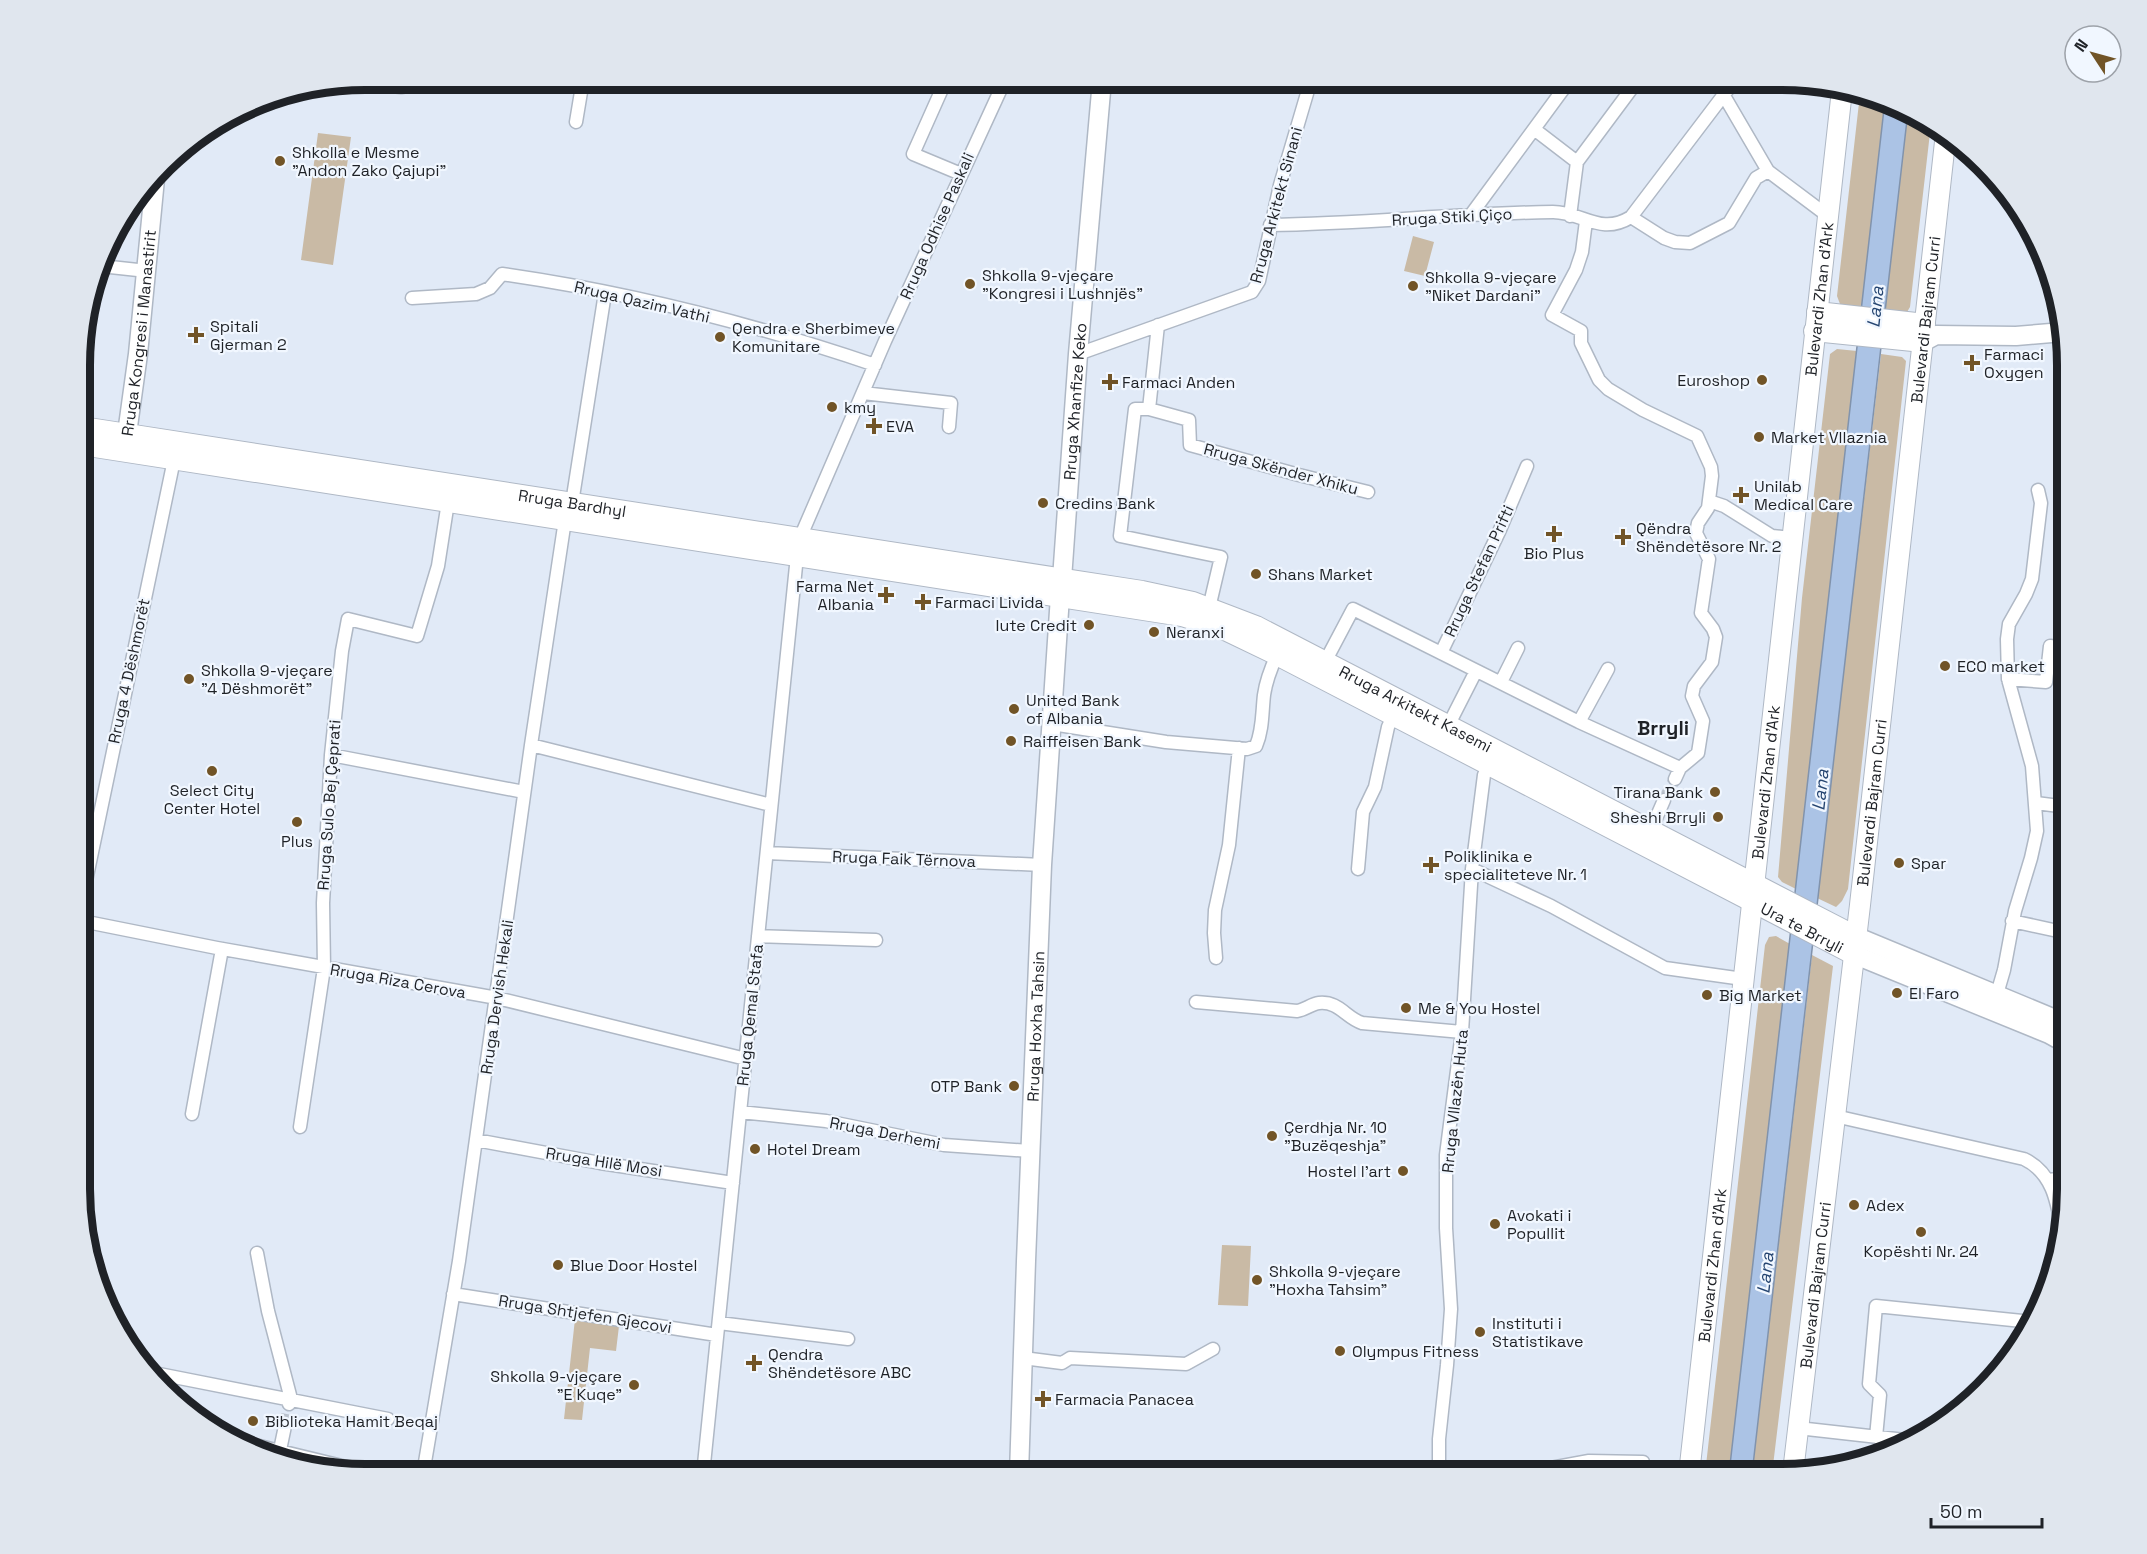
<svg xmlns="http://www.w3.org/2000/svg" width="2147" height="1554" font-family="'Space Grotesk',sans-serif">
<style>
.green{fill:#c9baa5}
.water{fill:#abc3e5;stroke:#8193ac;stroke-width:1.5}
.lines{fill:none;stroke-linecap:round;stroke-linejoin:round}
.street-tunnel{stroke:#bac2cd;stroke-width:12;stroke-dasharray:12 6;stroke-linecap:butt}
.street-casing{stroke:#afb8c5;stroke-width:15}
.secondary-casing{stroke:#afb8c5;stroke-width:21}
.primary-casing{stroke:#afb8c5;stroke-width:22}
.street{stroke:#fff;stroke-width:12}
.secondary{stroke:#fff;stroke-width:18}
.primary{stroke:#fff;stroke-width:20}
.poi-dot{fill:#715427;stroke:#f1f7ff;stroke-width:2}
.labels{text-anchor:middle;dominant-baseline:central;stroke-width:4.5;stroke-linejoin:round;paint-order:stroke}
.poi-label{font-size:16px;fill:#1f2227;stroke:#f1f7ff;text-anchor:start}
.street-label{font-size:16px;fill:#1f2227;stroke:#f1f7ff}
.water-label{font-size:18px;font-style:italic;fill:#264672;stroke:#f1f7ff}
.quarter-label{font-size:20px;font-weight:bold;fill:#1f2227;stroke:#f1f7ff}
.rim{fill:none;stroke:#1f2227;stroke-width:8}
</style>
<rect width="100%" height="100%" fill="#e1eaf7"/>
<path class="green" d="M1860,94L1885,100L1862,307L1840,304L1837,296Z
M1908,111L1931,124L1910,307L1907,312L1884,309Z
M318,133L351,137L333,265L301,260Z
M1413,236L1434,242L1425,276L1404,271Z
M1837,349L1857,351L1796,889L1782,882L1778,877L1802,598L1830,354Z
M1881,354L1902,357L1906,361L1848,889L1842,901L1836,907L1817,898Z
M1776,936L1790,944L1729,1474H1705L1765,945L1769,937Z
M1812,955L1833,966L1772,1474H1752Z
M1222,1245L1251,1246L1248,1306L1218,1305Z
M575,1319L619,1326L616,1351L590,1348L582,1420L564,1419Z"/>
<path class="water" d="M1885,100L1908,111L1752,1474H1729Z"/>
<g class="lines">
<path class="street-tunnel" d="M1664,800L1675,779
M285,1426L289,1405"/>
<g class="street-casing">
<path id="street" d="M946,80L913,154L961,174
M1143,80L1185,82L1186,80
M511,81V80
M354,82L401,87L451,80
M1185,82H1215L1216,80
M1723,94L1768,171L1828,216
M576,122L583,80
M1534,129L1577,162
M1470,216L1570,80
M1570,216L1577,162L1638,80
M1631,217L1664,238L1675,242L1690,243L1729,223L1756,178L1768,171
M1586,221L1582,252L1576,270L1552,315L1581,331V343L1599,380L1608,389L1643,410L1697,436L1711,467L1712,476L1708,508L1698,523L1696,533L1709,559L1701,613L1713,629L1716,637L1712,662L1694,686L1692,696L1703,721L1698,753L1680,768L1675,779
M1270,225C1364,224 1458,213 1553,212C1583,212 1600,236 1631,217L1735,80
M101,266L147,271
M412,298L476,294L490,288L502,274C628,292 754,324 875,365
M1158,325L1149,409H1135L1120,536L1221,557L1209,608
M1078,354L1252,292L1259,281L1280,185L1311,80
M863,393L951,403L949,427
M1149,409L1189,420L1190,445L1299,475L1368,492
M1709,501L1724,506L1772,536L1791,538
M572,503L605,293
M800,538L885,341L1005,80
M1441,653L1499,532L1527,466
M1325,662L1353,609L1579,722L1680,768
M2008,679L2046,682L2050,646L2067,648
M1501,682L1518,648
M1579,722L1608,669
M1052,724L1166,742L1247,749L1256,746C1263,730 1262,712 1264,695C1266,681 1271,668 1277,655
M1448,726L1476,671
M531,745L771,805
M331,755L524,792
M2036,803L2067,807
M1651,830L1664,800
M767,853L1042,865
M1358,869L1363,812L1375,787L1388,727L1393,716
M1472,869L1551,906L1665,968L1743,979
M82,900L175,455
M82,921L217,948L497,998L746,1059
M2012,921L2067,933
M758,936L876,940
M1216,958L1214,933L1215,910L1229,845L1239,748
M1997,994L2004,970L2015,911L2031,858L2037,831L2032,766L2008,679L2007,639L2009,624L2026,594L2032,579L2041,503L2038,490
M1196,1002L1297,1011C1305,1010 1311,1004 1319,1003C1339,1001 1346,1018 1362,1023L1462,1032
M740,1112L826,1121L944,1145L1030,1151
M192,1114L222,949
M1835,1116L2024,1159C2052,1172 2057,1201 2062,1229
M300,1127L324,968L323,903L331,755L342,651L348,619L417,636L438,566L448,502
M476,1140L600,1163L733,1183
M2048,1180L2067,1178
M257,1253L268,1311L291,1399L289,1404
M453,1294L717,1335
M719,1323L848,1339
M1023,1358L1062,1363L1070,1358L1186,1364L1213,1349
M154,1373L388,1419
M1798,1428L1914,1441
M1876,1437L1880,1395L1869,1384L1876,1306L2032,1322
M234,1440L375,1474
M280,1450L285,1426
M423,1474L459,1261L531,745L565,520
M703,1474L797,556
M1439,1474V1439L1447,1365L1451,1309L1446,1228V1155L1462,1032L1472,869L1484,775L1489,765
M1518,1474L1589,1461L1643,1462"/>
</g>
<g class="secondary-casing">
<g id="secondary">
<path d="M1923,342L1936,335L2016,336L2063,332"/>
<path id="s1" d="M125,448L138,354L155,179"/>
<path id="s2" d="M1062,579L1078,354L1102,80"/>
<path d="M1855,936L2067,1024"/>
<path d="M1853,954L2049,1034L2067,1044"/>
<path id="s3" d="M1019,1474L1026,1261L1042,865L1060,596"/>
</g>
</g>
<g class="primary-casing">
<g id="primary">
<path d="M1817,312L1925,324"/>
<path d="M1814,331L1923,342"/>
<path id="s4" d="M82,427L1142,591L1193,602L1256,626L1855,936"/>
<path id="s5" d="M82,445L1182,616L1223,629L1277,655L1853,954"/>
<path id="s6" d="M1793,1472L1860,905L1946,133"/>
<path id="s7" d="M1689,1474L1842,90"/>
</g>
</g>
<use href="#street" class="street"/>
<use href="#secondary" class="secondary"/>
<use href="#primary" class="primary"/>
</g>
<g class="poi-dot">
<circle cx="280" cy="161" r="6"/>
<circle cx="970" cy="284" r="6"/>
<circle cx="1413" cy="286" r="6"/>
<path d="M193 326h6v6h6v6h-6v6h-6v-6h-6v-6h6z"/>
<circle cx="720" cy="337" r="6"/>
<path d="M1969 354h6v6h6v6h-6v6h-6v-6h-6v-6h6z"/>
<circle cx="1762" cy="380" r="6"/>
<path d="M1107 373h6v6h6v6h-6v6h-6v-6h-6v-6h6z"/>
<circle cx="832" cy="407" r="6"/>
<path d="M871 417h6v6h6v6h-6v6h-6v-6h-6v-6h6z"/>
<circle cx="1759" cy="437" r="6"/>
<path d="M1738 486h6v6h6v6h-6v6h-6v-6h-6v-6h6z"/>
<circle cx="1043" cy="503" r="6"/>
<path d="M1551 525h6v6h6v6h-6v6h-6v-6h-6v-6h6z"/>
<path d="M1620 528h6v6h6v6h-6v6h-6v-6h-6v-6h6z"/>
<circle cx="1256" cy="574" r="6"/>
<path d="M883 586h6v6h6v6h-6v6h-6v-6h-6v-6h6z"/>
<path d="M920 593h6v6h6v6h-6v6h-6v-6h-6v-6h6z"/>
<circle cx="1089" cy="625" r="6"/>
<circle cx="1154" cy="632" r="6"/>
<circle cx="1945" cy="666" r="6"/>
<circle cx="189" cy="679" r="6"/>
<circle cx="1014" cy="709" r="6"/>
<circle cx="1011" cy="741" r="6"/>
<circle cx="212" cy="771" r="6"/>
<circle cx="1715" cy="792" r="6"/>
<circle cx="1718" cy="817" r="6"/>
<circle cx="297" cy="822" r="6"/>
<circle cx="1899" cy="863" r="6"/>
<path d="M1428 856h6v6h6v6h-6v6h-6v-6h-6v-6h6z"/>
<circle cx="1897" cy="993" r="6"/>
<circle cx="1707" cy="995" r="6"/>
<circle cx="1406" cy="1008" r="6"/>
<circle cx="1014" cy="1086" r="6"/>
<circle cx="1272" cy="1136" r="6"/>
<circle cx="755" cy="1149" r="6"/>
<circle cx="1403" cy="1171" r="6"/>
<circle cx="1854" cy="1205" r="6"/>
<circle cx="1495" cy="1224" r="6"/>
<circle cx="1921" cy="1232" r="6"/>
<circle cx="558" cy="1265" r="6"/>
<circle cx="1257" cy="1280" r="6"/>
<circle cx="1480" cy="1332" r="6"/>
<circle cx="1340" cy="1351" r="6"/>
<path d="M751 1354h6v6h6v6h-6v6h-6v-6h-6v-6h6z"/>
<circle cx="634" cy="1385" r="6"/>
<path d="M1040 1390h6v6h6v6h-6v6h-6v-6h-6v-6h6z"/>
<circle cx="253" cy="1421" r="6"/>
</g>
<g class="labels">
<g class="poi-label">
<text x="292" y="152">Shkolla e Mesme<tspan x="292" dy="18">"Andon Zako Çajupi"</tspan></text>
<text x="982" y="275">Shkolla 9-vjeçare<tspan x="982" dy="18">"Kongresi i Lushnjës"</tspan></text>
<text x="1425" y="277">Shkolla 9-vjeçare<tspan x="1425" dy="18">"Niket Dardani"</tspan></text>
<text x="210" y="326">Spitali<tspan x="210" dy="18">Gjerman 2</tspan></text>
<text x="732" y="328">Qendra e Sherbimeve<tspan x="732" dy="18">Komunitare</tspan></text>
<text x="1984" y="354">Farmaci<tspan x="1984" dy="18">Oxygen</tspan></text>
<text x="1750" y="380" text-anchor="end">Euroshop</text>
<text x="1122" y="382">Farmaci Anden</text>
<text x="844" y="407">kmy</text>
<text x="886" y="426">EVA</text>
<text x="1771" y="437">Market Vllaznia</text>
<text x="1754" y="486">Unilab<tspan x="1754" dy="18">Medical Care</tspan></text>
<text x="1055" y="503">Credins Bank</text>
<text x="1636" y="528">Qëndra<tspan x="1636" dy="18">Shëndetësore Nr. 2</tspan></text>
<text x="1554" y="553" text-anchor="middle">Bio Plus</text>
<text x="1268" y="574">Shans Market</text>
<text x="874" y="586" text-anchor="end">Farma Net<tspan x="874" dy="18">Albania</tspan></text>
<text x="935" y="602">Farmaci Livida</text>
<text x="1077" y="625" text-anchor="end">Iute Credit</text>
<text x="1166" y="632">Neranxi</text>
<text x="1957" y="666">ECO market</text>
<text x="201" y="670">Shkolla 9-vjeçare<tspan x="201" dy="18">"4 Dëshmorët"</tspan></text>
<text x="1026" y="700">United Bank<tspan x="1026" dy="18">of Albania</tspan></text>
<text x="1023" y="741">Raiffeisen Bank</text>
<text x="212" y="790" text-anchor="middle">Select City<tspan x="212" dy="18">Center Hotel</tspan></text>
<text x="1703" y="792" text-anchor="end">Tirana Bank</text>
<text x="1706" y="817" text-anchor="end">Sheshi Brryli</text>
<text x="297" y="841" text-anchor="middle">Plus</text>
<text x="1444" y="856">Poliklinika e<tspan x="1444" dy="18">specialiteteve Nr. 1</tspan></text>
<text x="1911" y="863">Spar</text>
<text x="1909" y="993">El Faro</text>
<text x="1719" y="995">Big Market</text>
<text x="1418" y="1008">Me &amp; You Hostel</text>
<text x="1002" y="1086" text-anchor="end">OTP Bank</text>
<text x="1284" y="1127">Çerdhja Nr. 10<tspan x="1284" dy="18">"Buzëqeshja"</tspan></text>
<text x="767" y="1149">Hotel Dream</text>
<text x="1391" y="1171" text-anchor="end">Hostel l’art</text>
<text x="1866" y="1205">Adex</text>
<text x="1507" y="1215">Avokati i<tspan x="1507" dy="18">Popullit</tspan></text>
<text x="1921" y="1251" text-anchor="middle">Kopështi Nr. 24</text>
<text x="570" y="1265">Blue Door Hostel</text>
<text x="1269" y="1271">Shkolla 9-vjeçare<tspan x="1269" dy="18">"Hoxha Tahsim"</tspan></text>
<text x="1492" y="1323">Instituti i<tspan x="1492" dy="18">Statistikave</tspan></text>
<text x="1352" y="1351">Olympus Fitness</text>
<text x="768" y="1354">Qendra<tspan x="768" dy="18">Shëndetësore ABC</tspan></text>
<text x="622" y="1376" text-anchor="end">Shkolla 9-vjeçare<tspan x="622" dy="18">"E Kuqe"</tspan></text>
<text x="1055" y="1399">Farmacia Panacea</text>
<text x="265" y="1421">Biblioteka Hamit Beqaj</text>
</g>
<g class="street-label">
<text transform="translate(1276 205) rotate(-75)">Rruga Arkitekt Sinani</text>
<text transform="translate(1452 217) rotate(-3)">Rruga Stiki Çiço</text>
<text transform="translate(937 226) rotate(-66)">Rruga Odhise Paskali</text>
<text stroke="none"><textPath href="#s7" startOffset="1182">Bulevardi Zhan d'Ark</textPath></text>
<text transform="translate(642 302) rotate(13)">Rruga Qazim Vathi</text>
<text stroke="none"><textPath href="#s6" startOffset="1160">Bulevardi Bajram Curri</textPath></text>
<text stroke="none"><textPath href="#s1" startOffset="116">Rruga Kongresi i Manastirit</textPath></text>
<text stroke="none"><textPath href="#s2" startOffset="178">Rruga Xhanfize Keko</textPath></text>
<text transform="translate(1281 469) rotate(15)">Rruga Skënder Xhiku</text>
<text stroke="none"><textPath href="#s4" startOffset="496">Rruga Bardhyl</textPath></text>
<text transform="translate(1479 571) rotate(-65)">Rruga Stefan Prifti</text>
<text transform="translate(129 671) rotate(-78)">Rruga 4 Dëshmorët</text>
<text stroke="none"><textPath href="#s4" startOffset="1372">Rruga Arkitekt Kasemi</textPath></text>
<text stroke="none"><textPath href="#s7" startOffset="696">Bulevardi Zhan d'Ark</textPath></text>
<text stroke="none"><textPath href="#s6" startOffset="674">Bulevardi Bajram Curri</textPath></text>
<text transform="translate(329 805) rotate(-86)">Rruga Sulo Bej Çeprati</text>
<text transform="translate(904 859) rotate(2)">Rruga Faik Tërnova</text>
<text stroke="none"><textPath href="#s5" startOffset="1808">Ura te Brryli</textPath></text>
<text transform="translate(398 981) rotate(10)">Rruga Riza Cerova</text>
<text transform="translate(497 997) rotate(-82)">Rruga Dervish Hekali</text>
<text transform="translate(750 1015) rotate(-84)">Rruga Qemal Stafa</text>
<text stroke="none"><textPath href="#s3" startOffset="448">Rruga Hoxha Tahsin</textPath></text>
<text transform="translate(1455 1101) rotate(-84)">Rruga Vllazën Huta</text>
<text transform="translate(885 1133) rotate(11)">Rruga Derhemi</text>
<text transform="translate(604 1162) rotate(9)">Rruga Hilë Mosi</text>
<text stroke="none"><textPath href="#s7" startOffset="210">Bulevardi Zhan d'Ark</textPath></text>
<text stroke="none"><textPath href="#s6" startOffset="188">Bulevardi Bajram Curri</textPath></text>
<text transform="translate(585 1314) rotate(9)">Rruga Shtjefen Gjecovi</text>
</g>
<g class="water-label">
<text transform="translate(1875 307) rotate(-84)">Lana</text>
<text transform="translate(1820 790) rotate(-84)">Lana</text>
<text transform="translate(1765 1273) rotate(-84)">Lana</text>
</g>
<g class="quarter-label">
<text x="1663" y="728">Brryli</text>
</g>
</g>
<path d="M0 0H2147V1554H0ZM365 90H1782A275 275 0 0 1 2057 365V1189A275 275 0 0 1 1782 1464H365A275 275 0 0 1 90 1189V365A275 275 0 0 1 365 90Z" fill="#e0e6ee" fill-rule="evenodd"/>
<path class="rim" d="M365 90H1782A275 275 0 0 1 2057 365V1189A275 275 0 0 1 1782 1464H365A275 275 0 0 1 90 1189V365A275 275 0 0 1 365 90Z"/>
<g transform="translate(2093 54) rotate(306)"><circle r="28" fill="#f1f7ff" stroke="#9da2a9" stroke-width="1.5"/>
<path d="M0-4.5L10 22L0 15L-10 22Z" fill="#715427"/>
<text y="-9" font-size="16" font-weight="bold" text-anchor="middle" fill="#1f2227">N</text>
</g>
<path d="M1931 1518v9h111v-9" fill="none" stroke="#1f2227" stroke-width="3"/>
<text x="1940" y="1518" font-size="18" fill="#1f2227" stroke="#f1f7ff" stroke-width="4.5" paint-order="stroke">50 m</text>
</svg>
